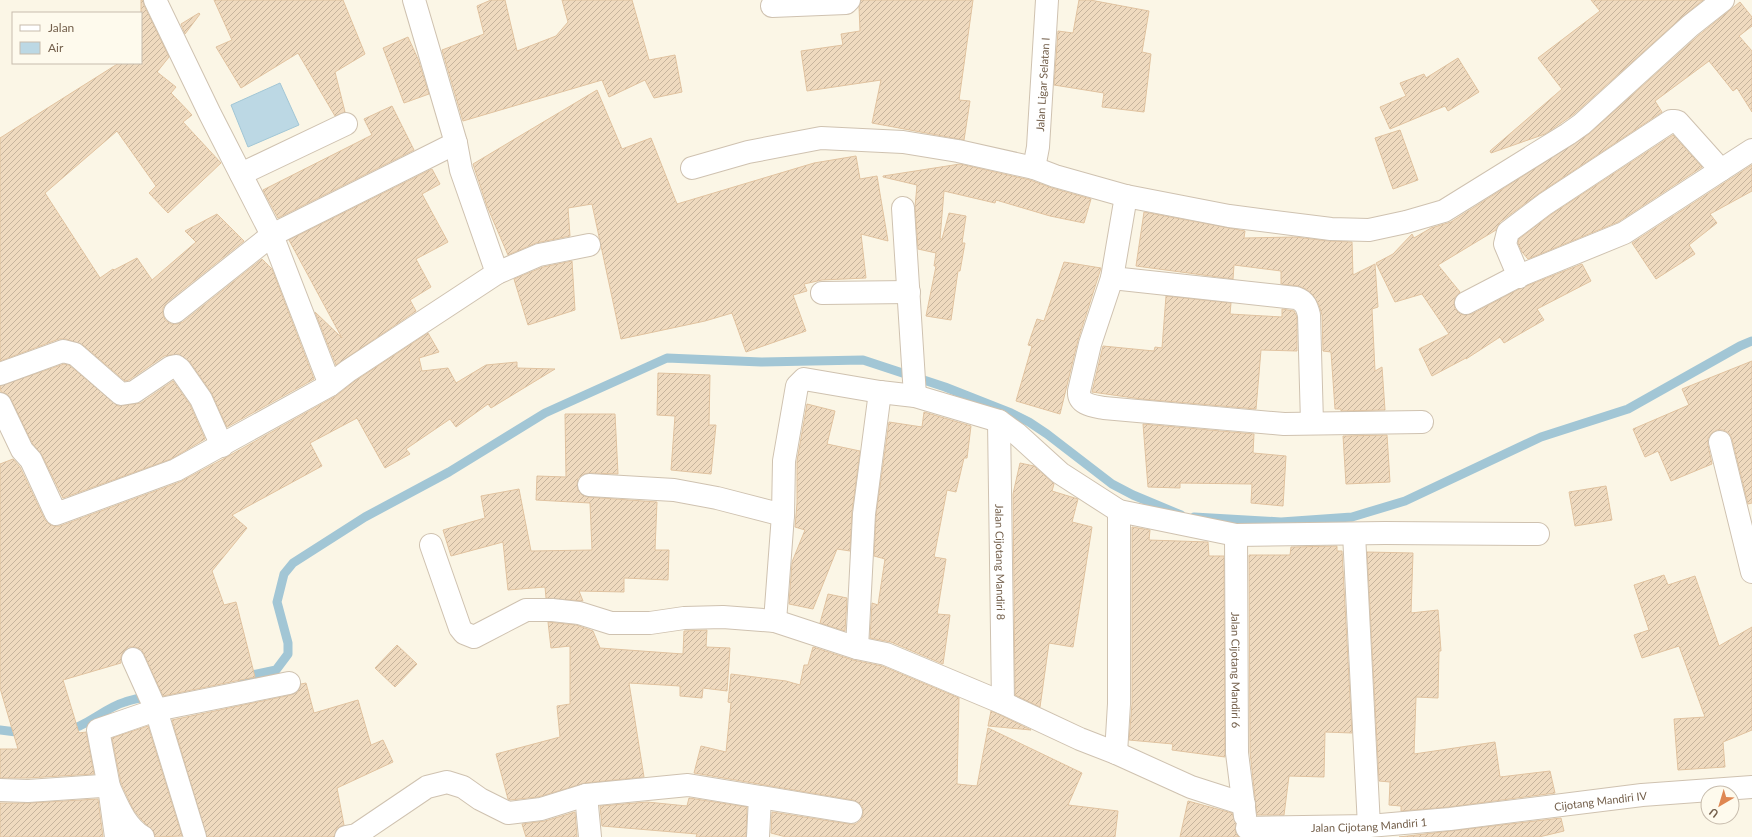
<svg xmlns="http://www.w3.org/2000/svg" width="1752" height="837" font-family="Lato,sans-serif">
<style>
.water{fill:#bcd8e4;stroke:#a2c6d5}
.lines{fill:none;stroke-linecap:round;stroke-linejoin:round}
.stream{stroke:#a2c6d5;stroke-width:9}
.building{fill:url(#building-hatch);stroke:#e1c3a0}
.minor-casing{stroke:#cfc2b0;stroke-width:24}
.minor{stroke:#fff;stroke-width:22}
.labels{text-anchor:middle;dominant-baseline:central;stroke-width:4;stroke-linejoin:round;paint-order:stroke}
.street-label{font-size:11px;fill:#74604c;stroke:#fefaed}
</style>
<defs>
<pattern id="building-hatch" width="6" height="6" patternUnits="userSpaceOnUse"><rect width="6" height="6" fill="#efdabf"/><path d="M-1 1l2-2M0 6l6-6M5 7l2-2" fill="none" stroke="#c6b49d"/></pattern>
</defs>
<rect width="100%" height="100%" fill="#fbf6e6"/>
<path class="water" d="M280,83L299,125L248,147L231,105Z"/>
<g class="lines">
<path class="stream" d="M1194,517L1281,522L1352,517L1405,501L1541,437L1628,409L1740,346L1752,341
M242,677L276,670L288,654V643L277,602L284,574L293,563L365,517L449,472L545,413L667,358L761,362L863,360L945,387L1011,413L1029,422L1047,434L1112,484L1133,495L1181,515
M0,730L24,733
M66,731C88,726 104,708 125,702C133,699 142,698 150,696"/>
</g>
<path class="building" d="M141,0H143L144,5L169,57L157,72L176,87L171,93L192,115L183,122L221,163L168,213L149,193L156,186L117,131L45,193L100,278L113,269L114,270L137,258L152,280L196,242L185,231L217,214L244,241L167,302L163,308V314L165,320L171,324H177L183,322L262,259L272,269L314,379L227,427L211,392L190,362L179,354L164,356L129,380L125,381L83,345L66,339H59L0,361V138L119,63H141Z
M214,0H343L365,54L335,72L345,112L335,116L298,53L241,88L216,47L232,40Z
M491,0H505L517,51L556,36L568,22L562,0H632L649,60L675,55L682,92L654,98L645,80L609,97L602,80L463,121L442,50L484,34L477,6Z
M861,0H973L959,100L970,101L964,140L872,123L881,80L807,91L801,51L843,45L841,34L860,31L859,6Z
M1079,0H1090L1149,11L1142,52L1151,54L1144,112L1102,107L1104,93L1054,85L1058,31L1073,33Z
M1591,0H1703L1682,17L1574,114L1545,134L1491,153L1490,151L1562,89L1538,58L1600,11Z
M1740,2L1752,17V26L1739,36L1752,51V112L1737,88L1733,91L1709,61L1655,101L1662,112L1538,194L1500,222L1496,230L1438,265L1460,292L1455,297L1454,303L1455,309L1460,314L1465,315L1472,314L1519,289L1582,264L1591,281L1537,309L1544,320L1504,343L1500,337L1466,359V358L1432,376L1419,349L1449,334L1422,294L1395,302L1376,263L1393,254L1412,234L1414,238L1431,228L1451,222L1589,134L1698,36Z
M199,13L200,14L185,34L181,24Z
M408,37L418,59L429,94L404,103L383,48Z
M1458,58L1479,92L1448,111L1445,106L1390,129L1380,107L1406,96L1400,83L1424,74L1426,78Z
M597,90L622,149L651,138L677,204L814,163L856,156L860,179L877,176L888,241L861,234L866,278L822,280L804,284L807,291L793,295L806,331L746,352L732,313L705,321L621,339L592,204L568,208L570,236L536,243L508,255L487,206L473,164Z
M392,106L414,150L278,218L263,190L372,135L364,119Z
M1400,130L1418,180L1393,189L1375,138Z
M1673,135L1702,167L1618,222L1528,259L1522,252L1518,243L1519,239L1552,214Z
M960,164L1030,180L1052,188L1091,199L1084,223L1050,216L996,200L995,203L944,191L940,239H942L949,213L966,216L962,243H965L960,271H958L951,320L926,316L936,266H934L936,253L918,249L915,207L917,185L883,177V176Z
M1752,165V191L1710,214L1717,223L1689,245L1695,254L1656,279L1632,243Z
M432,169L440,184L422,194L448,242L416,259L431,287L410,300L416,311L336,365L315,312L342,338L289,240Z
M1144,212L1245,231L1244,238L1295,237L1329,241L1352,242L1353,275L1375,264L1378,307L1372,309L1375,371L1382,367L1385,410L1341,411V409H1335L1331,352L1323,351L1322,315L1319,305L1313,295L1306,289L1298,286L1281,284V271L1234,265L1233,279L1136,266Z
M572,261L575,310L528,325L514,279L543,267Z
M1064,262L1101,268L1078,340L1060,414L1016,401L1032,346L1028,345L1037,319L1044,321Z
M1166,296L1231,303L1230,314L1282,317V309L1294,311L1297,317V351L1261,350L1256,409L1141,399L1092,392L1103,346L1154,351L1155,347L1162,348Z
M428,333L439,352L419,358L422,371L448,368L456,383L486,365L517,362V368L555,369L491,408L488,404L456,427L450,419L406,449L410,454L385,468L357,418L310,443L322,466L232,515L247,528L212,571L224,605L236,602L255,677L163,696L144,654L141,649L135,647H128L123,652L121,657V663L63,680L79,733L86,732L94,774L28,778H0V749H18L0,688V464L13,459L20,467L45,520L49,524L54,526H60L180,482L227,457L336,396L355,381Z
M1752,361V503L1748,504L1732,439L1729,433L1723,430H1717L1712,433L1708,438V445L1712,464L1671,481L1658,451L1645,457L1633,429L1689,405L1682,389Z
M64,364L69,365L118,406L141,403L173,381L190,405L205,439L171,459L63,498L42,455L32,443L11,399L7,394L1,392L0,386Z
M658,373L710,375L709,425H716L711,474L671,470L675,416L657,415Z
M807,404L835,411L827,444L860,451L852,512L850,551L837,549L813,609L789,604L792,562L805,530L795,527L797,503V461Z
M924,412L971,426L967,458H964L956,492L947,490L934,557L946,559L937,614L950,615L943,664L891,642L870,638L872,603L878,605L885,559L874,556L876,515L889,422L922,427Z
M565,414H615L618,474L590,473L584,474L578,478L577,485L578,490L582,495L588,497L657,502L655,550H669L668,580L624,578V592L579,591L583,601L546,598L545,587L508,590L503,542L451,556L443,530L485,518L481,496L519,489L531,551L592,550L590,503L536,500L537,476L566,477Z
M1143,424L1254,434L1253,453L1286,456L1283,506L1251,503L1252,484L1180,483V488L1148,487Z
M1387,435L1390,482L1346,484L1343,436Z
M1020,463L1034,466L1054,484L1052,491L1078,499L1072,522L1092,527L1073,647L1049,643L1040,707L1015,695L1013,494Z
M1606,486L1612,520L1575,526L1569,492Z
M1132,527L1150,530L1149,540L1208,542L1209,556H1224L1225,757L1172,750L1173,744L1129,740L1132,704Z
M1337,546V551H1342L1352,733L1325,732L1324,777L1289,776L1284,815H1257L1250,752L1249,555H1290L1291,547Z
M1367,552L1413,553L1411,613L1438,610L1441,651H1439L1438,698L1416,697L1414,754L1495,742L1500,777L1550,771L1555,793L1449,807L1401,811V806L1389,805L1390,782L1379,781Z
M1664,575L1668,585L1695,576L1719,646L1752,627V730L1723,742L1725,767L1678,770L1674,719L1705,717L1679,646L1642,658L1634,635L1649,630L1634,585Z
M828,594L847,598L845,631L820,623Z
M548,622L576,625L593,631L600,648L683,654L684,631L707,630L706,647L730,648L727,691L703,688L702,698L680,696V686L629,683L644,777L585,783L538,797L510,800L508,799L496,754L560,737L557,706L570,704V646L551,648Z
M397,645L417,664L395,687L375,668Z
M813,647L853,660L882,666L959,698L957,784L977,786L988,728L1082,773L1068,805L1118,811L1115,837H786L771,833L772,812L849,824H856L861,820L863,814V808L859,803L853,800L694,773L701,746L726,752L731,703L728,702L731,674L786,681L800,685L804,665H808Z
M306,683L314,713L358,700L371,745L383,740L393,762L337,788L344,825L337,828L334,837H207L172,720L291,695L298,692L301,684Z
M991,711L998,714L1031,730L988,726Z
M148,726L182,836L155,837L154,832L141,819L133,809L121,783L112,738Z
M689,798L747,807L746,837H696L697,834L602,826L600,806L647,802L687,806Z
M98,799L103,837H0V803H29Z
M1188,801L1232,813L1236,824L1235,829L1236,834L1239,837H1180Z
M575,812L577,837H526L522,824L545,821Z
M1561,818L1564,831L1539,837H1399Z"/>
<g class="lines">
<g class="minor-casing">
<g id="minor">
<path d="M155,0L210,114L272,235L330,385L348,371L497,273L539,255L589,245"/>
<path d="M414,0L456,143L461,170L497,273"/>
<path d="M772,6L846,3L849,0"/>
<path d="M692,168L748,152L821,138L903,142L958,151L1034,168L1055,176L1126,196L1229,216L1331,229L1369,230L1406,222L1444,211L1568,134L1582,124L1690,26L1723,0"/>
<path id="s1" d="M1034,168L1038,147L1047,0"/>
<path d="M241,174L346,124"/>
<path d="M1126,196L1112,278L1090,344L1079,391C1078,405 1094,406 1104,408L1284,424L1422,422"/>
<path d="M903,208L915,396"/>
<path d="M1519,277L1505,244L1508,232L1545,204L1671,121H1675L1678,122L1721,170L1752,150"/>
<path d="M1112,278L1296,298C1305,301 1307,307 1309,315L1312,423"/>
<path d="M822,293L909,292"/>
<path d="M1466,303L1514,278L1624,233L1721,170"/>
<path d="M175,312L272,235L456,143"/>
<path d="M0,374L63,351L75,354L121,394L134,392L171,367L176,366L180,369L201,399L222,446"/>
<path d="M0,404L22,450L31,460L56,514L176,470L330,385"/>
<path id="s2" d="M999,421L1003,703"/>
<path d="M1720,442L1752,572"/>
<path d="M589,485L674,490L717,498L783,515"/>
<path d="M1354,534L1369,826"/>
<path id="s3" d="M1236,535L1237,753L1245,816"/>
<path d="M431,545L460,628L464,633L474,637L526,610H552L579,613L611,623H650L684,618L723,617L775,621L857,648L886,654L1003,703L1080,739L1116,753L1191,787L1244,804"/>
<path d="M775,621L783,515L784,461L797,386L804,379L880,392L915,396L999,421L1017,434L1060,473L1119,511L1236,535L1385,533L1538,534"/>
<path d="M857,648L864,514L880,392"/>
<path d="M133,659L156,710L195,837"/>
<path d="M1116,753L1119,704V511"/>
<path d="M0,790L28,791L101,786L109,787C118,806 125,826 143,837"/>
<path d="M586,795L590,837"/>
<path id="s4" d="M1247,828L1369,826L1450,819L1642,795L1752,787"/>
<path d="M116,837L109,787L98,730L156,710L289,683"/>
<path d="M346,837L356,835L427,787L447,782L463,787L480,799L508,813L541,809L586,795L688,785L851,812"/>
<path d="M758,837L760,797"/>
</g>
</g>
<use href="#minor" class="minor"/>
</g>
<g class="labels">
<g class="street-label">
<text stroke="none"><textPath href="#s1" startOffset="84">Jalan Ligar Selatan I</textPath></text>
<text stroke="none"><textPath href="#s2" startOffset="141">Jalan Cijotang Mandiri 8</textPath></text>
<text stroke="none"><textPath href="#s3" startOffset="135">Jalan Cijotang Mandiri 6</textPath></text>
<text stroke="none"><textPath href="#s4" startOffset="355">Cijotang Mandiri IV</textPath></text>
<text stroke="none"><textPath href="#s4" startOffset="122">Jalan Cijotang Mandiri 1</textPath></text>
</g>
</g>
<rect x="12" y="12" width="130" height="52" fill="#fefaed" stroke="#c7bcad"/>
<rect x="20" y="25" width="20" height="6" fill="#ffffff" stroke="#c7bcad"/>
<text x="48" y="32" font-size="12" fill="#74604c">Jalan</text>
<rect x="20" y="42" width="20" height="12" fill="#bcd8e4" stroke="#c7bcad"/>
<text x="48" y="52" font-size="12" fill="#74604c">Air</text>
<g transform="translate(1720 805) rotate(218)"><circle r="19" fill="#fefaed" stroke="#c7bcad"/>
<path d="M0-3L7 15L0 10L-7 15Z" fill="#df8751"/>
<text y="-6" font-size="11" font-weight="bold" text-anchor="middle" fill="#74604c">U</text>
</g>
</svg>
